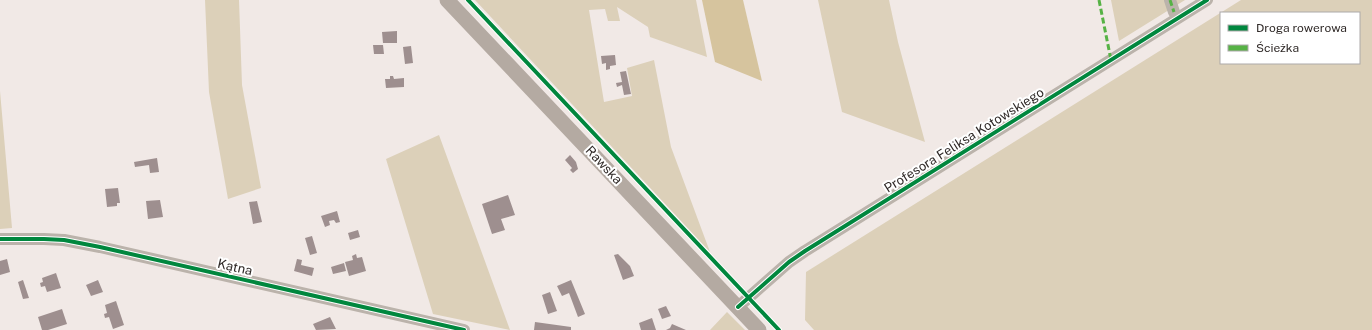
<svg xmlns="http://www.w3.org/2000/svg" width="1372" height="330" font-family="'Public Sans',sans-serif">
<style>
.green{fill:#dcd0b9;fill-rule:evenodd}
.forest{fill:#d6c49e}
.building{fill:#9e8f8f}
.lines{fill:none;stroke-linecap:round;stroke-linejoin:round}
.minor{stroke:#bbb3ab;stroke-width:12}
.major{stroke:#b4aaa2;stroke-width:15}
.quiet{stroke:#56b245;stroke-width:3;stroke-dasharray:6 3;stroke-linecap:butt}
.cycleway-casing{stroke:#fff;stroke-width:6}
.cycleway{stroke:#00873e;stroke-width:4}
.labels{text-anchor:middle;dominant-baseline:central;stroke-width:4;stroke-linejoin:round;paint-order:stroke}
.street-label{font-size:13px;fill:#2f2927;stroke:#fff}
</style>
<rect width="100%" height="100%" fill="#f1e9e6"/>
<path class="green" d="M205,0H239L242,85L261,188L228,199L209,92Z
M475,0H696L707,57L650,37L648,27L617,7L620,21H608L605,9L589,10L604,102L632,96L627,68L654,60L671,147L710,252Z
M818,0H889L898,42L925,142L842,112Z
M1111,0H1185L1119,41Z
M1241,0H1372V330H814L805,320L806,272ZM1221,13H1359V63H1221Z
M0,91L12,228L0,229Z
M439,135L510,330L433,314L386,159Z
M727,312L745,330H710Z"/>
<path class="forest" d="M702,0H743L762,81L715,62Z"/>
<path class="building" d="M397,31V43H383L382,32Z
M373,45H383L384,54H374Z
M411,46L413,63L405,64L403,47Z
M615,55L616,65L610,66V69L606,70V63L602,64L601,56Z
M626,71L631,94L624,95L622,85L617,87L616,83L622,82L620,72Z
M390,76H393L394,79L404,78V87L386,88L385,79H390Z
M570,155L576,162L578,169L573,173L570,170L572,168L565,160Z
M157,158L159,172L150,173L149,165L135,167L134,162Z
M118,188L120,203H117V206L107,207L105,189Z
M508,195L515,215L501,219L505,230L492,234L482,204Z
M160,200L163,217L148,219L146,201Z
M257,201L262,222L253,224L249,202Z
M337,211L340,222L336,223L334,220L329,221L330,225L325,227L321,216Z
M358,230L360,237L350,240L348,233Z
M312,236L317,253L310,255L305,238Z
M356,254L357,258L362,257L366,271L349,276L345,262L353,260L352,256Z
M618,254L630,266L634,276L623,280L614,255Z
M7,259L10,272L0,275V261Z
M297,259L302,260L301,265L314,268L312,276L294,271Z
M344,263L346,271L333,274L331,267Z
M56,273L61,288L47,292L45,286L41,287L40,283L43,282L42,278Z
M23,280L29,298L23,299L18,282Z
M98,280L103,292L91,296L86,285Z
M571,280L585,314L578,317L569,293L562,296L557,286Z
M550,292L557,311L548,314L542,295Z
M116,301L124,325L113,329L109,317L105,318L104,314L107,313L105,305Z
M666,306L671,316L662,319L658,309Z
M62,309L67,324L48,330H42L38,317Z
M330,317L336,329L316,330L313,324Z
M652,318L656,330H641L639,323Z
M535,322L571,327V330H534Z
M672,324L686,330H666L670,328Z"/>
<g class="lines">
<path class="minor" d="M1170,0L1174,12
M0,239H44L64,240L100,247L464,330
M738,307L789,262L805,251L1207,0"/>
<path class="major" d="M447,0L759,330"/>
<path class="quiet" d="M1099,0L1111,60
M1170,0L1174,12"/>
<g class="cycleway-casing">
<path id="cycleway" d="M468,0L779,330
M0,239H44L64,240L100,247L464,330
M738,307L789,262L805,251L1207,0"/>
</g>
<use href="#cycleway" class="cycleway"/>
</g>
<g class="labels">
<g class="street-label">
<text transform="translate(964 140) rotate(-32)">Profesora Feliksa Kotowskiego</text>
<text transform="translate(604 165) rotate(47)">Rawska</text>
<text transform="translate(235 267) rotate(13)">Kątna</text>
</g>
</g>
<rect x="1220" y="12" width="140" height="52" fill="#ffffff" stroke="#aca9a9"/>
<rect x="1228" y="25" width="20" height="6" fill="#00873e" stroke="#aca9a9"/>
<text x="1256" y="32" font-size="12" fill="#2f2927">Droga rowerowa</text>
<rect x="1228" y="45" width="20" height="6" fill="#56b245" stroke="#aca9a9"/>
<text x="1256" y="52" font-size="12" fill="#2f2927">Ścieżka</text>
</svg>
